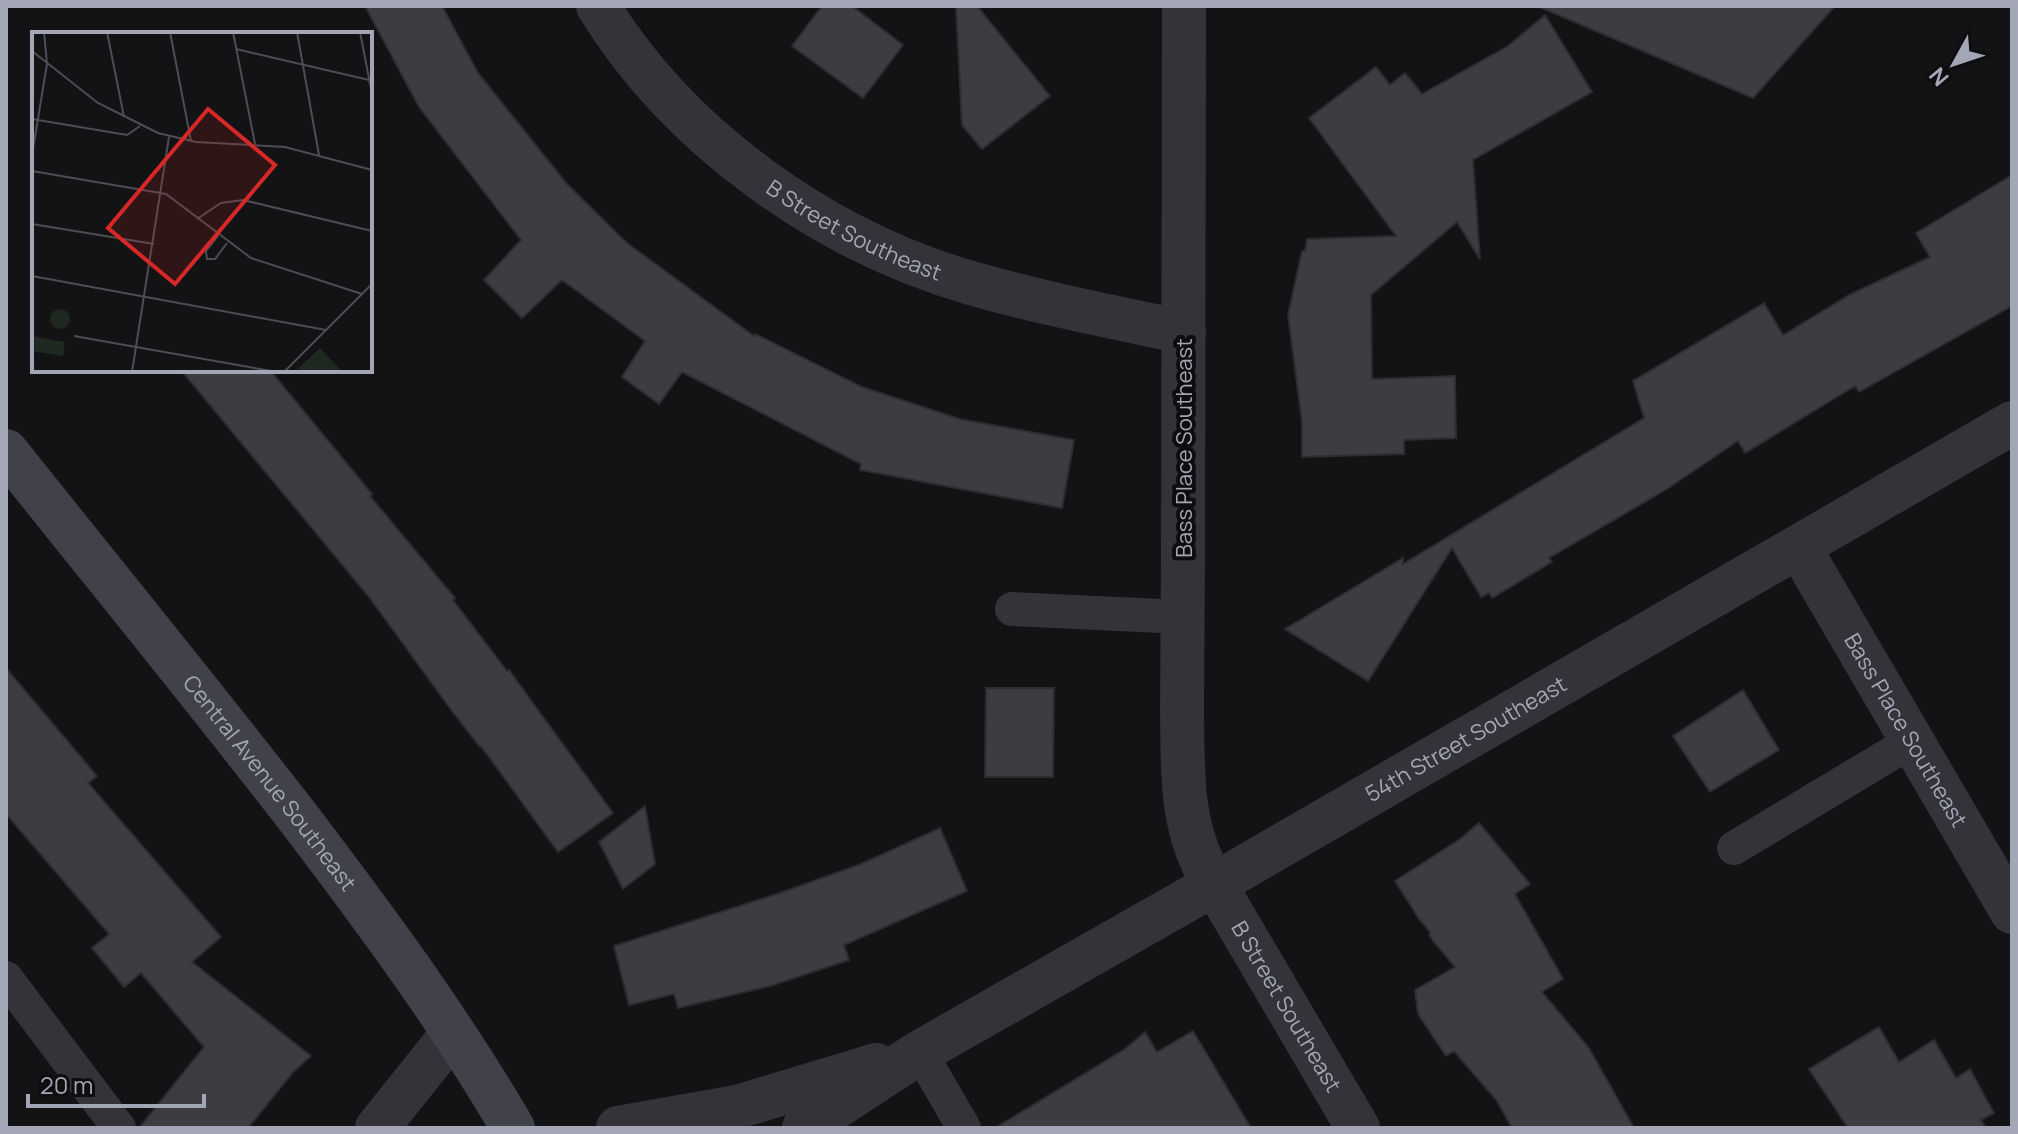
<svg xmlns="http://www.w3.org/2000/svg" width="2018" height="1134" font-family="Manrope,sans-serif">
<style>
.building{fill:#3c3c41;stroke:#2d2c30;stroke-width:2}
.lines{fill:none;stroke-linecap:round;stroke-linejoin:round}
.service{stroke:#333339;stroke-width:34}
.minor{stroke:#333339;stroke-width:44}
.secondary{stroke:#414249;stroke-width:44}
.labels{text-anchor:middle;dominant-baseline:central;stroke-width:8;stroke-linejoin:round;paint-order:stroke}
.street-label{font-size:22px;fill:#a3a6b5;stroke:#0e0d0f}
.inset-road{fill:none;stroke:#4d4d54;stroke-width:2}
.view{fill:#d62828;fill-opacity:0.15;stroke:#d62828;stroke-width:4}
.inset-edge{fill:none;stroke:#a3a6b5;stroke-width:4}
</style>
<rect width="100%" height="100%" fill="#131214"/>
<path class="building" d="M365,6H442L478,73L567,184L627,243L754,336L755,334L862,387L960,419L1074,440L1062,508L860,470L861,464L682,372L659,404L622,377L645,341L562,280L522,318L484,280L521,240L419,107Z
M822,6H852L903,45L863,98L792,46Z
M956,6H977L1050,96L982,149L962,125Z
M1537,6H1835L1753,98Z
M1545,15L1592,92L1473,160L1480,259L1457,222L1371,295L1372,379L1455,376L1456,438L1404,440V454L1302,457V422L1288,315L1302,251H1305L1307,239L1396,236L1309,118L1376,67L1390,85L1405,73L1422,94L1508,46Z
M2012,175V306L1859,392L1855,386L1745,453L1738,441L1667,489L1549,558L1552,562L1492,598L1489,593L1481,597L1452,548L1368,681L1285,629L1403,558V564L1644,418L1633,381L1764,303L1783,335L1851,294L1930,257L1916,233Z
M181,370H270L372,494L370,496L455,598L453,600L507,671L509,670L613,813L558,852L481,746L480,747L452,711L369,597Z
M6,668L97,776L88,783L221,937L192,962L311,1056L293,1072L248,1128H139L204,1047L141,973L124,987L92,948L109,934L6,814Z
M986,688H1054L1053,777H985Z
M1743,690L1779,750L1710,792L1673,736Z
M645,806L655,864L623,889L599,842Z
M1479,823L1530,884L1515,894L1563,979L1542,992L1589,1048L1634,1128H1512L1497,1101L1454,1051L1446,1056L1418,1014L1415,990L1455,967L1434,942L1429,935L1430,932L1419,919L1395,881L1460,839Z
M940,828L967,891L844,945L849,960L770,986L678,1008L674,994L629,1005L614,946L780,893L861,864Z
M1879,1027L1899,1062L1934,1040L1956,1078L1970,1069L1994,1113L1981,1120L1986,1128H1848L1809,1069Z
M1193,1031L1251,1128H995L1125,1049L1145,1032L1157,1052Z"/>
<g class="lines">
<path class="service" d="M1012,609L1183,617
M1734,848L1912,741
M6,978L119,1128
M920,1052L964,1128"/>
<g class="minor">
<path id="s1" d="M598,6C679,138 823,240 971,283C1041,303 1113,317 1184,332"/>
<path id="s2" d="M1184,6C1185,189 1184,371 1183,553C1183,606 1182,659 1182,712C1183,765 1180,817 1204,866L1358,1128"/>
<path id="s3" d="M1799,547L2012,912"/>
<path d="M377,1128L453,1033"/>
<path d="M618,1128L737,1107L876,1065"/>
<path id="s4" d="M804,1128L920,1052L1215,884L2012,423"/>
</g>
<path class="secondary" id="s5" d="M6,451C104,574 204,696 300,820C376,920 450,1020 513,1128"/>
</g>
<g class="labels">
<g class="street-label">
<text stroke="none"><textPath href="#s1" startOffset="346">B Street Southeast</textPath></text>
<text transform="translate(1184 448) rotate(-90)">Bass Place Southeast</text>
<text stroke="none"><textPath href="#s3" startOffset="212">Bass Place Southeast</textPath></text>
<text stroke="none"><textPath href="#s4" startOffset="768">54th Street Southeast</textPath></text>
<text stroke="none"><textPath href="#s5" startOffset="424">Central Avenue Southeast</textPath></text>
<text stroke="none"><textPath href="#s2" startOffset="1026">B Street Southeast</textPath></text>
</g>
</g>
<g transform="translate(32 32)">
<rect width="340" height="340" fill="#131214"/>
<path d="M18 287a10 10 0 1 1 20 0a10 10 0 1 1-20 0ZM0,304L33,310L31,324L0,319ZM288,316L311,340H262Z" fill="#1f2721"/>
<path class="inset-road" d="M75,0L92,85M138,0L159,109M201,0L223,112M265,0L287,123M328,0L340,62M204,17L337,48M0,19L66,71L126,101L164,110L253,115L340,138M0,87L95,103L108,94M0,123L15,32L12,0M0,139L134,162L219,226L330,262M165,187L189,171L211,168L340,199M0,192L122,212M186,204L174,219L175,227H183L195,211M0,244L294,298M42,304L245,340M100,340L137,105M252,340L340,252"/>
<path class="view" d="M176,77L243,133L143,252L76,196Z"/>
<rect width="340" height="340" class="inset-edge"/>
</g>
<rect width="2018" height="1134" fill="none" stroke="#a3a6b5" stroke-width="16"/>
<g transform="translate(1954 64) rotate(230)" stroke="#0e0d0f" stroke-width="6" paint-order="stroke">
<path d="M0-6L14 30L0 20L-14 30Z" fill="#a3a6b5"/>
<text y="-12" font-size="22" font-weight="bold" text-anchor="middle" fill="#a3a6b5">N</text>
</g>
<path d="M28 1094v12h176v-12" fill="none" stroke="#a3a6b5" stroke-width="4"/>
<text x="40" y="1094" font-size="24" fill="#a3a6b5" stroke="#0e0d0f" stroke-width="6" paint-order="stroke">20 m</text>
</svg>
